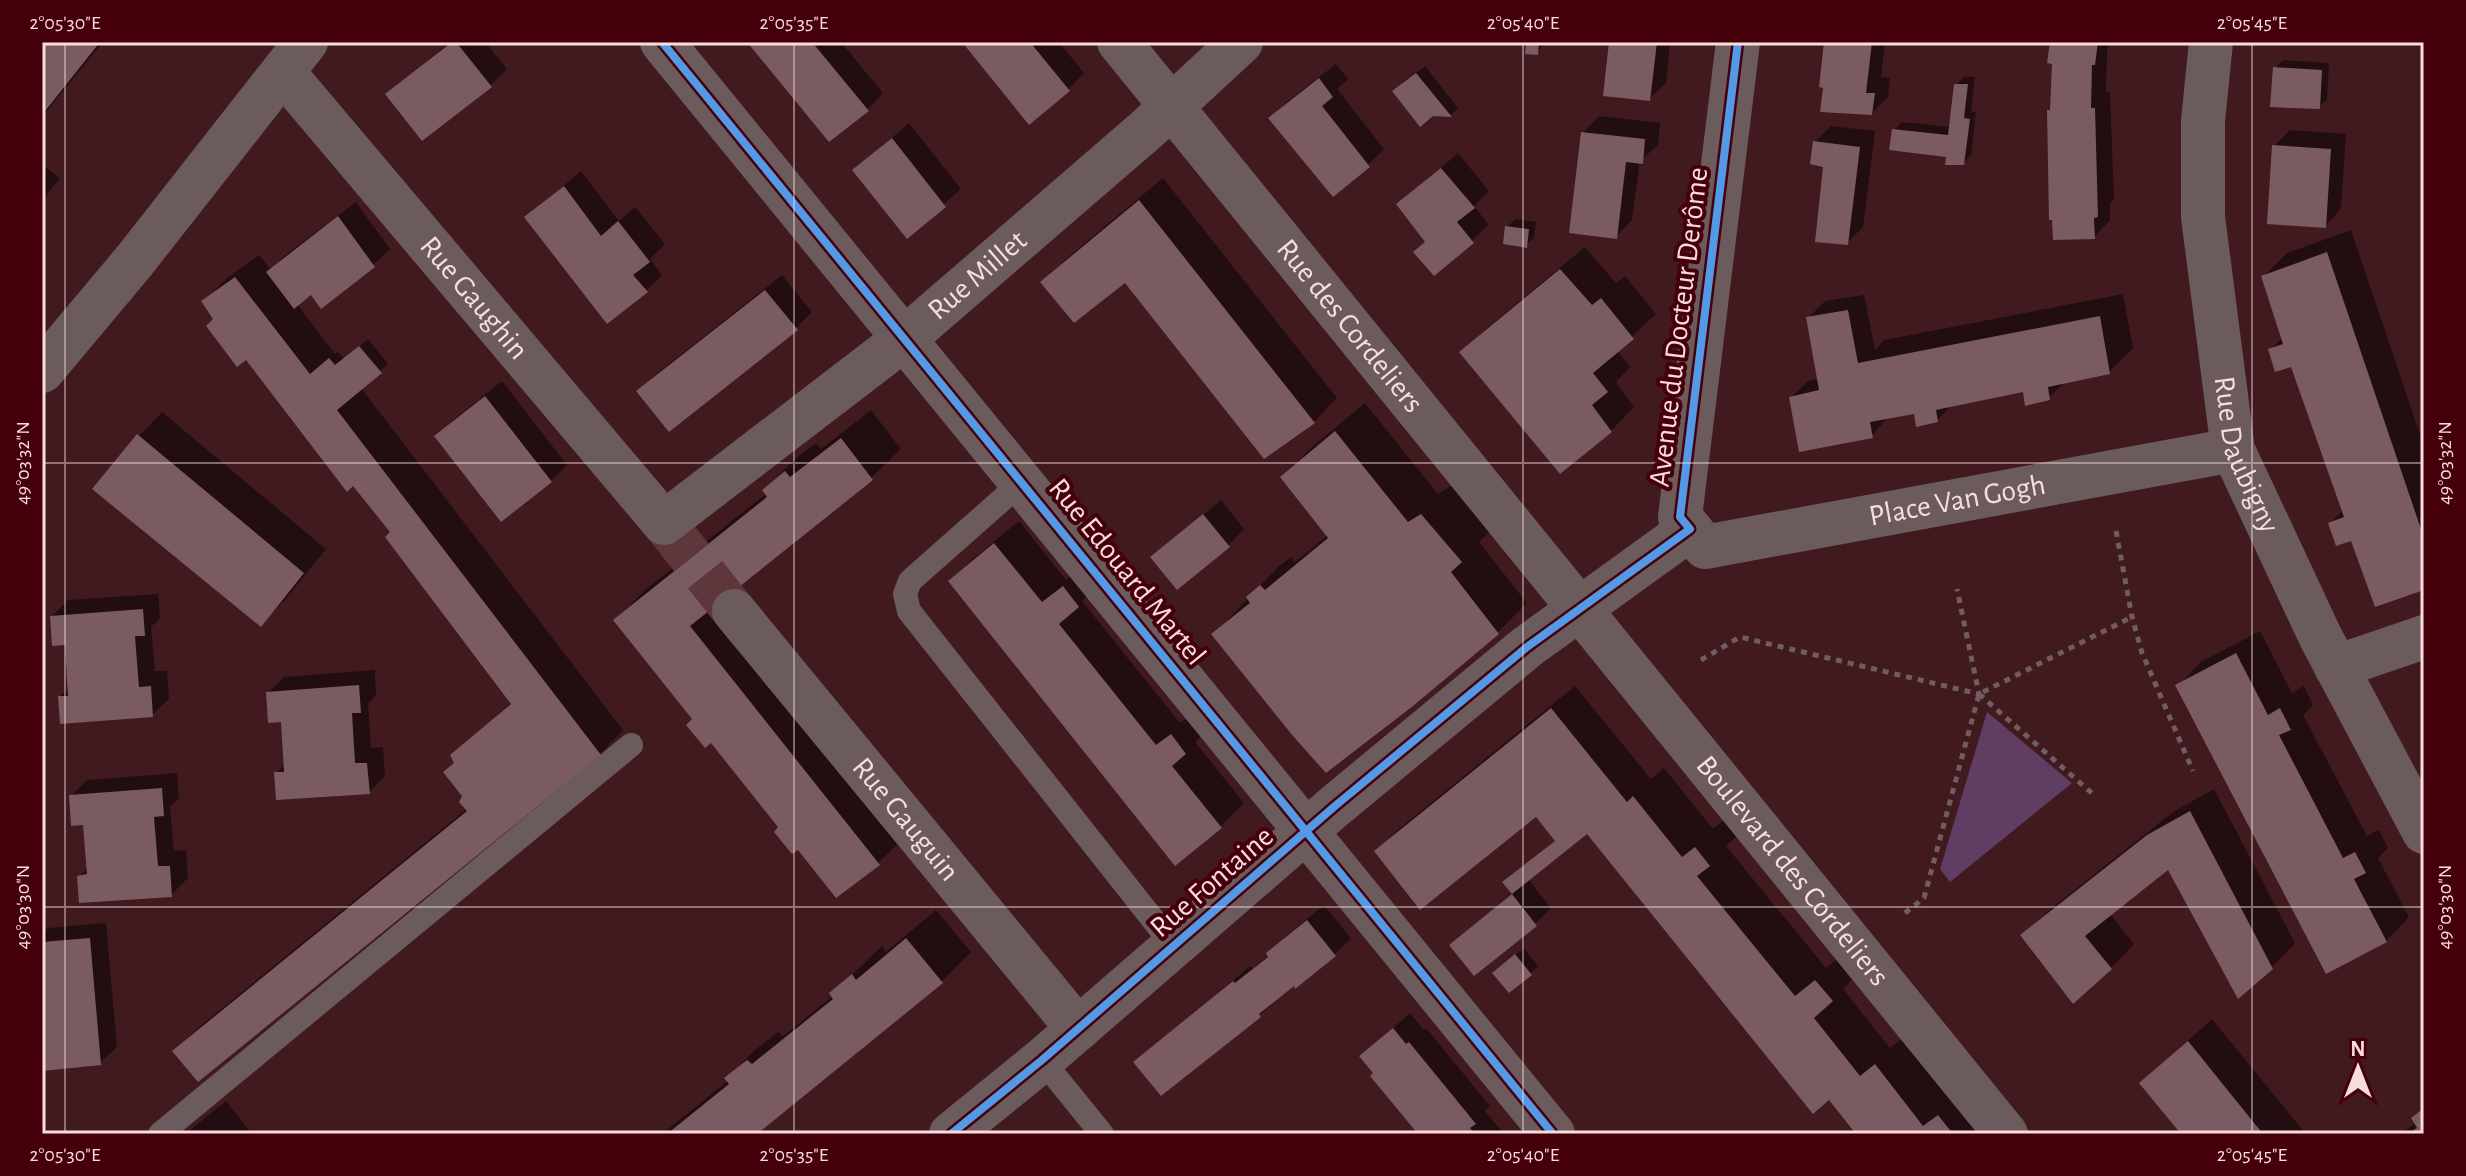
<svg xmlns="http://www.w3.org/2000/svg" width="2466" height="1176" font-family="'Alegreya Sans',sans-serif">
<style>
.green{fill:#603e63}
.shadow{fill:#0007}
.building{fill:#7b5b62}
.lines{fill:none;stroke-linecap:round;stroke-linejoin:round}
.minor-tunnel{stroke:#5d373c;stroke-width:44;stroke-dasharray:44 22;stroke-linecap:butt}
.path{stroke:#705d5f;stroke-width:5;stroke-dasharray:6 6;stroke-linecap:butt}
.service{stroke:#6c5b5c;stroke-width:24}
.minor{stroke:#6c5b5c;stroke-width:44}
.tertiary{stroke:#6c5b5c;stroke-width:44}
.cycleway-casing{stroke:#46000b;stroke-width:13}
.cycleway{stroke:#5399e6;stroke-width:8}
.ticks{fill:none;stroke:#f9dddd;stroke-width:2;stroke-opacity:0.45}
.labels{text-anchor:middle;dominant-baseline:central;stroke-width:8;stroke-linejoin:round;paint-order:stroke}
.street-label{font-size:30px;fill:#f9dddd;stroke:#46000b}
.neatline{fill:none;stroke:#f9dddd;stroke-width:3}
.ticks-label{font-size:20px;text-anchor:middle;fill:#f9dddd}
</style>
<rect width="100%" height="100%" fill="#411a20"/>
<path class="green" d="M1987,712L2072,783L1950,882L1940,869Z"/>
<path class="shadow" d="M42,42H103L42,117Z
M450,42H485L507,69L490,86L388,94Z
M750,42H841L883,93L867,110Z
M966,42H1059L1084,73L1068,90Z
M1528,42H1545L1537,53Z
M1611,42H1670L1666,83L1649,99Z
M1826,42H1885L1881,77L1890,78L1888,97L1872,113Z
M2052,42H2111L2107,50L2106,92H2110L2114,199L2110,203V220L2094,237L2049,111L2052,107L2054,62Z
M2283,60L2329,63L2327,99L2319,107L2275,68Z
M1336,64L1348,79L1337,89L1384,149L1368,165L1271,118L1287,102Z
M1425,66L1458,108L1451,115L1433,114L1402,83Z
M1964,77H1975L1971,111L1976,112L1971,155L1963,163L1894,130L1902,122L1951,127L1956,85Z
M1599,116L1660,123L1658,145L1640,161L1632,220L1616,237L1583,133Z
M909,123L961,189L907,236L854,170Z
M1831,126L1875,131L1863,227L1847,243L1825,165L1815,142Z
M2290,130L2346,134L2341,209L2325,226L2274,146Z
M1458,153L1489,191L1474,206L1489,225L1434,274L1427,240L1399,205Z
M42,164L60,178L42,201Z
M581,171L619,221L635,207L665,244L650,259L662,275L646,291L526,217Z
M1163,178L1337,398L1314,422L1125,281L1043,282L1066,259Z
M356,202L390,249L373,265L311,293L297,304L335,354L338,352L344,359L368,339L388,364L361,388L623,730L600,754L174,1051L198,1028L468,808L453,755L512,702L393,532L204,301L227,278L259,255L271,270L284,256Z
M1515,219L1536,222L1534,238L1526,245L1507,227Z
M2351,230L2424,446V588L2330,524L2343,510L2292,365L2270,350L2283,337L2263,277L2287,253Z
M1585,247L1616,283L1625,276L1656,314L1617,350L1630,367L1616,382L1634,407L1611,431L1462,352L1486,329Z
M782,275L812,312L796,328L639,391L655,375Z
M2123,294L2133,348L2109,372L2066,381L2049,398L2024,390L1953,404L1936,421L1916,412L1888,417L1872,436L1791,398L1808,381L1819,379L1808,318L1825,301L1864,295L1875,350L1884,340Z
M502,381L567,465L551,481L437,436L453,420Z
M1365,403L1438,494L1451,486L1490,531L1479,542L1527,603L1497,633L1214,634L1278,567L1291,557L1295,562L1328,535L1283,477L1312,447Z
M871,410L901,449L871,478L721,599L908,834L878,863L781,827L616,620L645,590L767,493L765,490L794,460L816,443L821,449Z
M162,412L326,549L284,601L261,624L139,436Z
M1221,500L1244,529L1228,546L1152,558Z
M1019,521L1066,580L1088,564L1102,582L1082,601L1180,723L1195,712L1208,729L1195,742L1244,803L1220,827L950,581L974,558Z
M158,594L160,618L151,627L155,671H167L169,699L152,715L60,696L70,687L66,643L52,616L68,600Z
M2260,631L2292,693L2304,686L2313,705L2303,715L2367,836L2379,830L2388,848L2378,858L2409,917L2386,941L2178,686L2201,662Z
M375,670L376,695L368,704L371,748L383,747L385,776L369,792L276,773L286,763L283,720L268,693L284,677Z
M1575,686L1651,779L1664,768L1713,829L1725,819L1738,835L1726,846L1826,968L1846,952L1861,970L1843,989L1890,1048L1905,1036L1983,1134H1859L1829,1098L1587,831L1528,879L1551,908L1535,924L1452,945L1513,893L1556,839L1536,814L1377,851L1400,828Z
M177,773L179,798L170,807L174,851L186,850L188,878L171,895L79,877L89,867L85,823L71,796L87,780Z
M2214,789L2295,943L2272,967L2169,867L2110,914L2134,944L2111,968L2023,935L2047,912L2173,812Z
M1324,905L1351,938L1335,954L1296,986L1294,983L1260,1015L1161,1094L1136,1062L1250,966L1253,968L1269,955L1285,937Z
M936,910L971,952L941,982L754,1134H662L729,1080L727,1078L756,1049L778,1032L783,1036L833,996L832,994L882,946L886,952Z
M106,923L117,1047L100,1063L42,1060V933L48,928Z
M1524,948L1538,966L1530,974L1503,965Z
M1410,1013L1424,1030L1426,1028L1490,1106L1485,1111L1504,1134H1420L1362,1056Z
M2212,1019L2306,1134H2183L2141,1083Z
M226,1101L252,1134H185Z
M2424,1108V1134H2400L2416,1123L2413,1118Z"/>
<path class="building" d="M42,42H100L42,115Z
M452,42H456L492,87L422,141L385,94Z
M747,42H812L869,111L829,142Z
M962,42H1030L1070,91L1029,125Z
M1526,42H1539L1538,55L1525,54Z
M1609,42H1657L1650,101L1603,96Z
M1824,42H1872L1866,93H1875L1872,115L1820,112L1823,88L1819,87Z
M2050,42H2098L2095,65H2092L2091,108H2095L2098,217L2094,218L2095,239L2053,240L2052,220H2049L2047,110H2050L2052,64L2047,63Z
M2273,67L2322,70L2320,109L2270,107Z
M1416,73L1452,117L1433,116L1420,127L1392,91Z
M1319,78L1333,97L1322,106L1370,167L1333,197L1268,118Z
M1954,84H1968L1964,118L1970,119L1964,165H1945L1946,157L1889,150L1892,129L1948,135Z
M1581,132L1645,139L1643,164L1626,162L1617,239L1569,233Z
M892,138L946,207L907,239L852,170Z
M1813,141L1860,147L1848,245L1815,242L1823,167L1810,164Z
M2272,145L2331,149L2326,228L2267,224Z
M1441,168L1475,208L1457,222L1474,243L1434,276L1413,252L1425,242L1396,204Z
M564,186L601,236L618,221L650,262L633,275L648,292L607,324L524,217Z
M1139,200L1315,423L1264,459L1125,283L1074,323L1040,282Z
M338,216L375,267L321,309L311,295L294,309L266,272Z
M1505,226L1529,229L1527,248L1503,244Z
M2327,252L2424,538V590L2375,607L2351,541L2336,546L2328,523L2344,517L2291,367L2275,372L2268,349L2283,344L2261,276Z
M1560,269L1592,305L1601,298L1634,339L1593,373L1608,392L1592,405L1612,432L1560,474L1459,352Z
M235,277L310,374L329,358L335,365L359,346L382,373L337,410L601,755L198,1082L172,1051L467,811L459,802L462,796L443,772L454,763L450,755L511,704L385,537L390,532L353,486L347,492L246,360L237,367L206,326L213,319L201,301Z
M765,290L798,330L669,432L636,391Z
M1848,310L1858,363L2100,316L2110,374L2048,387L2050,400L2025,406L2023,392L1936,410L1938,422L1916,427L1914,414L1870,422L1873,438L1799,452L1789,397L1819,390L1806,317Z
M485,396L552,482L501,522L434,436Z
M1335,431L1408,522L1421,514L1462,562L1451,572L1499,634L1413,706L1326,773L1293,736L1211,634L1250,603L1246,597L1260,585L1265,590L1328,538L1280,477Z
M137,434L304,573L261,627L92,489Z
M841,438L873,480L690,626L880,865L836,898L798,850L792,854L774,832L778,827L711,743L705,748L686,725L692,719L613,620L767,497L762,490L785,471L790,477Z
M1203,514L1230,547L1177,590L1150,557Z
M994,543L1042,602L1063,586L1079,607L1059,624L1156,745L1171,734L1186,754L1172,766L1222,828L1175,866L948,581Z
M143,609L145,636H135L139,687L151,686L153,717L60,724L58,696H68L65,645L52,646L50,616Z
M2236,653L2268,715L2280,708L2291,730L2279,735L2343,858L2355,852L2366,873L2354,879L2387,942L2326,974L2175,685Z
M359,685L361,713H352L355,763H367L370,794L276,800L274,772H284L281,722L268,723L266,692Z
M1551,708L1627,802L1633,796L1682,857L1695,847L1710,866L1697,876L1795,996L1815,980L1833,1001L1814,1018L1860,1076L1875,1064L1923,1126L1938,1115L1953,1134H1856L1829,1100L1813,1114L1587,834L1512,894L1537,926L1474,976L1449,945L1512,894L1502,882L1555,841L1536,817L1420,910L1374,851Z
M162,788L164,816L154,817L158,866H170L172,897L79,903L77,876L87,874L83,825L71,826L69,795Z
M2190,811L2273,969L2238,999L2168,870L2085,936L2112,969L2073,1004L2020,935L2147,835Z
M1307,920L1336,956L1295,989L1294,986L1259,1014L1261,1017L1161,1096L1133,1062L1233,981L1235,983L1268,957L1266,953Z
M90,938L101,1065L42,1071V942Z
M906,938L943,983L757,1134H667L729,1084L724,1078L747,1060L752,1064L833,999L829,993L852,974L856,980Z
M1515,954L1532,975L1509,993L1492,973Z
M1393,1028L1406,1044L1409,1042L1476,1124L1470,1128L1475,1134H1418L1370,1076L1373,1073L1359,1056Z
M2188,1041L2263,1134H2181L2139,1083Z
M2424,1108V1134H2407L2417,1128L2411,1118Z"/>
<g class="lines">
<path class="minor-tunnel" d="M664,523L734,611"/>
<path class="path" d="M2116,531L2132,617L2142,653L2193,771
M1701,660L1740,637L1979,694L1957,589
M1979,694L2094,795
M1905,913L1924,898L1979,694L2132,617"/>
<path class="service" d="M1022,482L910,581L905,594L909,611L1174,946
M1042,1060L1102,1134
M160,1134L631,745"/>
<g class="minor">
<path d="M662,42L1553,1134"/>
<path id="s1" d="M2211,42L2203,121V217L2233,450L2321,638L2424,832"/>
<path id="s2" d="M283,72L664,523L904,339L1146,130L1241,42"/>
<path id="s3" d="M1690,529L1705,547L2233,450"/>
<path id="s4" d="M734,611L1078,1029"/>
<path d="M2336,667L2424,637"/>
<path d="M951,1134L1042,1060L1335,806L1527,647L1690,529L1680,517L1738,42"/>
</g>
<g class="tertiary">
<path id="s5" d="M1119,42L2006,1134"/>
<path d="M42,371L135,260L306,42"/>
</g>
<g class="cycleway-casing">
<path id="cycleway" d="M662,42L1553,1134
M951,1134L1042,1060L1335,806L1527,647L1690,529L1680,517L1738,42"/>
</g>
<use href="#cycleway" class="cycleway"/>
</g>
<path class="ticks" d="M65,42V1134M794,42V1134M1523,42V1134M2252,42V1134M42,463H2424M42,907H2424"/>
<g class="labels">
<g class="street-label">
<text stroke="none"><textPath href="#s2" startOffset="990">Rue Millet</textPath></text>
<text stroke="none"><textPath href="#s2" startOffset="296">Rue Gaughin</textPath></text>
<text stroke="none"><textPath href="#s5" startOffset="366">Rue des Cordeliers</textPath></text>
<text transform="translate(1679 327) rotate(-83)">Avenue du Docteur Derôme</text>
<text stroke="none"><textPath href="#s1" startOffset="418">Rue Daubigny</textPath></text>
<text stroke="none"><textPath href="#s3" startOffset="280">Place Van Gogh</textPath></text>
<text transform="translate(1127 572) rotate(51)">Rue Edouard Martel</text>
<text stroke="none"><textPath href="#s4" startOffset="270">Rue Gauguin</textPath></text>
<text stroke="none"><textPath href="#s5" startOffset="1068">Boulevard des Cordeliers</textPath></text>
<text transform="translate(1212 882) rotate(-41)">Rue Fontaine</text>
</g>
</g>
<rect width="2466" height="1176" fill="none" stroke="#46000b" stroke-width="88"/>
<g transform="translate(2358 1068)" stroke="#46000b" stroke-width="6" paint-order="stroke">
<path d="M0-6L14 30L0 20L-14 30Z" fill="#f9dddd"/>
<text y="-12" font-size="22" font-weight="bold" text-anchor="middle" fill="#f9dddd">N</text>
</g>
<rect x="44" y="44" width="2378" height="1088" class="neatline"/>
<g class="ticks-label">
<text x="65" y="29">2°05'30"E</text>
<text x="794" y="29">2°05'35"E</text>
<text x="1523" y="29">2°05'40"E</text>
<text x="2252" y="29">2°05'45"E</text>
<text transform="translate(22 463) rotate(-90)" y="7">49°03'32"N</text>
<text transform="translate(2444 463) rotate(-90)" y="7">49°03'32"N</text>
<text transform="translate(22 907) rotate(-90)" y="7">49°03'30"N</text>
<text transform="translate(2444 907) rotate(-90)" y="7">49°03'30"N</text>
<text x="65" y="1161">2°05'30"E</text>
<text x="794" y="1161">2°05'35"E</text>
<text x="1523" y="1161">2°05'40"E</text>
<text x="2252" y="1161">2°05'45"E</text>
</g>
</svg>
